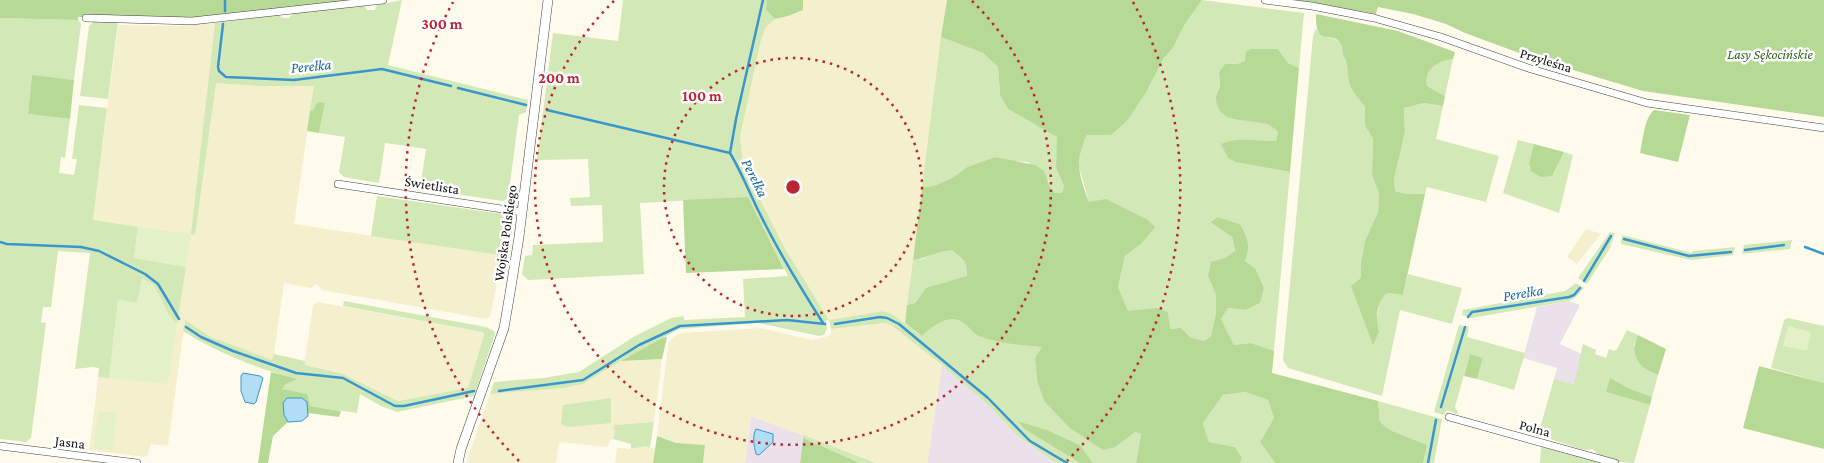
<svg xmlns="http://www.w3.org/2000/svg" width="1824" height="463" font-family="'Crimson Pro',serif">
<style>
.industrial{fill:#eae1eb}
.farmland{fill:#f4f0cd}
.green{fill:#d2e8b7}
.forest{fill:#b6d996}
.pitch{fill:#e3f0c8}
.water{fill:#b2def5;stroke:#3996cc}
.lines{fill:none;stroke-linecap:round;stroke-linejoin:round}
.stream{stroke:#3996cc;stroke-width:2.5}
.minor-casing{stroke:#404040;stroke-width:8}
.tertiary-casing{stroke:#404040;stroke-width:10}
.minor{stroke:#fff;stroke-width:7}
.tertiary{stroke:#fff;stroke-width:9}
.ring{fill:none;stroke:#bb2632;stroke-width:2.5;stroke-dasharray:2.5 5}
.labels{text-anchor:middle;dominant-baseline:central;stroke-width:5;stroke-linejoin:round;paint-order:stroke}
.park-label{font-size:14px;font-style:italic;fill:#2e631e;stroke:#fff}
.street-label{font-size:14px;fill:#0d0d0d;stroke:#fff}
.water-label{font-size:15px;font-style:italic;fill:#17679d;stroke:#fff}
.centre{fill:#bb2632;stroke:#fff;stroke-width:2.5}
.ring-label{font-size:15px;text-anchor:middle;font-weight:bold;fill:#bb2632;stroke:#fff;stroke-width:5;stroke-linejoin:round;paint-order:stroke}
</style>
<rect width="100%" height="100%" fill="#fffbec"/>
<path class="industrial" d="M1569,301L1580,305L1560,344L1582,354L1574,384L1554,379L1557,368L1523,358L1537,307Z
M942,365L990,407L1015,434L1056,463H927Z
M751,416L803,435L800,463H745Z"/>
<path class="farmland" d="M803,0H947L905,323L892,314L883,311L829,320L784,247L754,187L743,162L740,137L761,40L766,27L775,19L788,16L803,10Z
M215,23L195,235L215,83L256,86H314L294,224L500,255L496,288L490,317L486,319L322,290L317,284L311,288L284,283L273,361L211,337L185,320L168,446L151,444L148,454L145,457L89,450L113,263L93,220L118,25L178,26Z
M1586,229L1601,234L1577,264L1567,257Z
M318,302L482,332L484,336L468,388L398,401L343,374L304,365L313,306Z
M884,323L891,325L942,365L927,463H875L751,416L745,463H703L705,445L676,443L657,436L668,346L670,340L676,335L682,333L761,328L812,340L828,336L831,334V329Z
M662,359L654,422L615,425V433L613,439L609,442L608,447L559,442L556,463H466L490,394L563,388L583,384L621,361Z
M646,446L655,449L653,463H615L617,448L631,449Z"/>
<path class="green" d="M402,0L388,65L528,100L526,112L519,115L508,198L503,201L420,189L426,149L385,143L379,183L344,177L339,172L345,137L319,133L325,103L316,104L313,112L310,111L314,86H256L216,83L195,235L191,234L215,23L278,15L283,18H289L293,13L364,5L367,10H375L377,5Z
M623,0H767L766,10L775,19L766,27L761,40L740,137L743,162L754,187L784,247L829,320L883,311L892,314L922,336C933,326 951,311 966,325C971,329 974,335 981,337C1001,343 1022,345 1043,347L1126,438L1135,432L1141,434L1136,463H1093L1080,445L1047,430L1017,422L1024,429L1080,463H1056L1015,434L990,407L942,365L891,325L884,323L831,329L829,320H826L827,328L824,335L819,336L758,323L679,329L621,361L583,384L563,388L490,394L494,382L543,378L579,372L635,336L671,318L684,316V320L745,317L743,279L788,276L748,197L640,203L644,274L528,280L522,274L525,256L532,255L533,245L603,242L602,205L571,206L570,198L590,197L588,159L537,160L553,33L618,41Z
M1202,0L1304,13L1299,68L1288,63L1278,49L1237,64H1225L1219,72L1220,84L1216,97L1231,119C1247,121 1267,119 1278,132L1276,142L1222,144L1228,158L1235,162L1290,172L1274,351L1251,343L1234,345L1221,319L1228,308L1246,310L1260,303L1255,268L1245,261C1251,244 1248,239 1240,224L1218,217L1210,222L1232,237L1235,252L1225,258L1208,276L1216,295V312L1211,336L1204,341L1190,337L1181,328L1169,329L1168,312L1157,308L1128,312L1118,287L1125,256L1141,244L1089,202L1079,167L1080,150L1087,135H1111L1127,121L1163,59L1173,48L1185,24Z
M0,18L78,20L81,24L74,80L32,76L28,114L70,119L65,158L61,157L59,173L74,175L77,159H72L79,105L107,108L93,220L138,227L134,258L186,267L177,324L168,313L154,286L138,303L120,300L118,301L109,378L98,377L99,368L93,367L75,369L90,253L58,251L51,307H43L41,322L46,323L31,438L26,442L0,439Z
M94,21H118L108,99L80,96L89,26Z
M1316,28C1321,41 1338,34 1343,47C1343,50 1342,52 1343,55C1343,56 1346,61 1347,62C1348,67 1347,73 1348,78C1350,90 1358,98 1365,107V126L1373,139L1372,174L1379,194L1378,212L1365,241L1361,262V278L1376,322L1380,299L1387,293L1403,295L1408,274L1462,288L1452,324L1400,310L1382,396L1288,368L1283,360L1313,36Z
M941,37L983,53L998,67L1000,95L1008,109L1058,137L1056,168L1064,186L1062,193H1055L1051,189L1049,181L1028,162L1012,161L995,157L967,167L952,178L936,185L922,188Z
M1453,59L1445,96L1427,86C1424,69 1438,61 1453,59Z
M1424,103L1443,106L1436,139L1499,156L1486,202L1427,187L1425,194H1406L1395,191L1394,179L1405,132L1404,108Z
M1518,140L1534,144L1529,168L1554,173L1558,163L1564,152L1573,155L1559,213L1503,193Z
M377,196L502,214L505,218L500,255L371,236Z
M1610,232L1615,233L1610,248L1587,284L1578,278Z
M1622,235L1692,253L1693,251L1735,247L1733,255L1691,260L1621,244Z
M1792,240L1790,249L1742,254L1744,245Z
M943,250H952C964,260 967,261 967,277C948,283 926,283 915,303L907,305L913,260L922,259Z
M1576,283L1584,288L1576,297L1569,301L1471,318L1462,315L1463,310L1565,291Z
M344,301L486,327L494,331L495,334L474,396L397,412L381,406L360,394L357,413L310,406L282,389L286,384L296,379C257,368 217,353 183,331L185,320L211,337L272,360L274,354L305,361V365L343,374L398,401L468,388L484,335L482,332L343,306Z
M1788,318L1824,326V383L1771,368L1784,320Z
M1459,325L1469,327L1467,337L1525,353L1514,390L1477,379L1483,358L1470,354L1455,407L1459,415L1447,410L1444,415L1434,412Z
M1627,330L1638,335L1634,345C1639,361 1642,370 1658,375L1652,397L1628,388L1610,379L1606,392L1650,405L1634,463C1622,463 1601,460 1593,449L1584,450L1538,435L1554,379L1574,384L1583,344L1596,350L1595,354L1606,358L1609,349L1614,351L1617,349Z
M1245,392L1268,400L1274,418L1260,442L1275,463H1240L1242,458L1235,447L1209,442L1203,423L1223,395Z
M611,398V423L569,427L561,425L563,405Z
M1378,401L1442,419L1434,463H1423L1427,445L1390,430L1380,422Z
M654,422L650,448L646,446L631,449V444L613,439L615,433L614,425Z
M803,435L865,459L875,463H860L803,438Z
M1541,447L1550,448L1604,463H1540Z"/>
<path class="forest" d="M0,0H365L192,19L78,17V20L0,18Z
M767,0H803V10L788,16L775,19L766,10Z
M947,0H1202L1185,24L1173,48L1163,59L1146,92L1127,121L1111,135H1087C1074,161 1079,176 1089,202L1106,199L1148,220L1155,227L1141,244L1125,256L1118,287L1128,311L1157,308L1168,312L1170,329L1181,328L1190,337L1204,341L1211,336L1216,312V295L1208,276L1211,262L1225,258L1235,251L1232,237L1210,222L1218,217L1240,224C1248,239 1251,244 1245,261L1255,268L1264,288L1260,303L1246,310L1228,308L1221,319L1234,345L1251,343L1274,351L1272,373L1378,401L1380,422L1390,430L1427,445L1423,463H1275L1260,442L1274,418L1268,400L1245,392L1223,395L1203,423L1209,442L1235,447L1242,458L1240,463H1136L1141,434L1135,432L1115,447L1103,450L1070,428L1045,402L1038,384L1035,358L1042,347C1021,345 1001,344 981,337C974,335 971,329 966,325C951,311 933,326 922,336L905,323L907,305L915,303L926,288L967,276C967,261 964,260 952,250C938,251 927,258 913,260L922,188L936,185L952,178L967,167L995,157L1035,165L1044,171L1051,189L1055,193H1062L1064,186L1056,168L1057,137L1008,109L1000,95L998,67L983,53L941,37Z
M1297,0H1824V117L1643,91L1530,57L1465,33L1446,24L1413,14L1378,7L1376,14Z
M1316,14L1398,31L1455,52L1453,59C1438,61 1424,69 1427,86L1445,96L1443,106L1424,103L1404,108L1405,132L1394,179L1395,191L1406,194H1425L1403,295L1387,293C1376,302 1375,319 1379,332L1373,345L1351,286L1361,278V262L1365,241L1378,212L1379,194L1372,174L1373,139L1365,126V107C1358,98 1349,89 1348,77C1347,72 1348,66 1346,61C1344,56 1344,59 1343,54C1342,50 1343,49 1342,46C1334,27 1315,51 1316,14Z
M1251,49H1278L1288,63L1299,68L1290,172L1235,162L1228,158L1221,144C1240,136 1257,142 1276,141L1278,132C1261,111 1219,133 1216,98C1216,93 1220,88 1220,84C1220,80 1219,75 1219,72L1225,64H1237L1245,61L1246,52Z
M32,75L74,80L70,119L28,114Z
M319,102L325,103L319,133L307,131L310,111H313L316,104Z
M1654,110L1690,115L1678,162L1640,153C1643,141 1644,118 1654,110Z
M1534,144L1564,152L1552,176L1541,177L1531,171L1529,164Z
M748,197L784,269L686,273L683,200Z
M1638,335L1666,349L1658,375C1638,368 1629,355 1638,335Z
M667,337L662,359L621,361L662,338Z
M1470,354L1483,358L1477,379L1464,376Z
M1759,366L1824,383V449L1743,428Z
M271,372L297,379L286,384L282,389L307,394L310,406L341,411L339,417L308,413L307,402L284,415L288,422L273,436L268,463H258Z
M1610,378L1628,388L1652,397L1650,405L1606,392Z
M1017,421L1047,430L1080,445L1093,463H1080L1024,429Z
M657,436L676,443L705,445L703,463H653Z
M803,438L860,463H800Z"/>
<path class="pitch" d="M138,227L191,234L186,267L134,258Z
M142,278L154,285L168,313L177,324L169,378L166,384L109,378L118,301L120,300L137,303Z
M1788,326L1811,332L1807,351L1783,346Z
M98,411L117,413L112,450L94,448Z"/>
<path class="water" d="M243,373L260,376L263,378L256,402L254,404L245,402L241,391V376Z
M287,398H302L307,402L308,416L302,421L288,422L284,415L283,403Z
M756,429L773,434V442L759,455L756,454C754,446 752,436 756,429Z"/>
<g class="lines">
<path class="stream" d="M225,0V11
M223,24L218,67L219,71L226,77L294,80L382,69L451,86
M458,88L526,105
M547,110L730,153C742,173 749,192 759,212C778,251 800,287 823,323
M730,153L736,119L763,0
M1624,239L1689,256L1731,252
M0,242L7,244L81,247L99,251L145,274L158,284L179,319
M1805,247L1824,254
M1745,250L1784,245
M1584,281L1611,236
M1468,317L1472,312L1569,297L1574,295L1580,288
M835,324L880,317L887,318L899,324L988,398L1030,441L1067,463
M186,327L201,337L233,351L296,373L343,378L395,406H404L474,391
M499,391L583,380L639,345L680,326L787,320L825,324
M1441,407L1465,327
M1428,463L1436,420"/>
<g class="minor-casing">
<path id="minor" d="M1265,0L1312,6L1374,18L1441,37L1531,69L1647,103L1824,128
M86,18L192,21L383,0
M338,184L522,212
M1449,417L1615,463
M0,446L137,463"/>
</g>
<g class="tertiary-casing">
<path id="tertiary" d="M458,463L461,449L504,328L510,293L519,237L548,0"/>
</g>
<use href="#minor" class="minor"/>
<use href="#tertiary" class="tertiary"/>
</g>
<g class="ring">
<circle cx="793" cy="187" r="129"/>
<path d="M972 1A258 258 0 1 1 614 1"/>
<path d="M519 461A387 387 0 0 1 453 2M1133 2A387 387 0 0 1 1067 461"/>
</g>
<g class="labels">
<g class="park-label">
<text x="1770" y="54">Lasy Sękocińskie</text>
</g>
<g class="street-label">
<text transform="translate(1546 60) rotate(17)">Przyleśna</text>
<text transform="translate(432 185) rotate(9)">Świetlista</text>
<text transform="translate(505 233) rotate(-82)">Wojska Polskiego</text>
<text transform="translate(1535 428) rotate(15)">Polna</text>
<text transform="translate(70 442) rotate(7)">Jasna</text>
</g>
<g class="water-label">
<text transform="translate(311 66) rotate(-5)">Perełka</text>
<text transform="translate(755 178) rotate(63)">Perełka</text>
<text transform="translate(1523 293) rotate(-9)">Perełka</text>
</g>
</g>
<circle cx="793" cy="187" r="8" class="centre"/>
<g class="ring-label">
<text x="442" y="29">300 m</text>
<text x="559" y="83">200 m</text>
<text x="702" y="101">100 m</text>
</g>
</svg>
